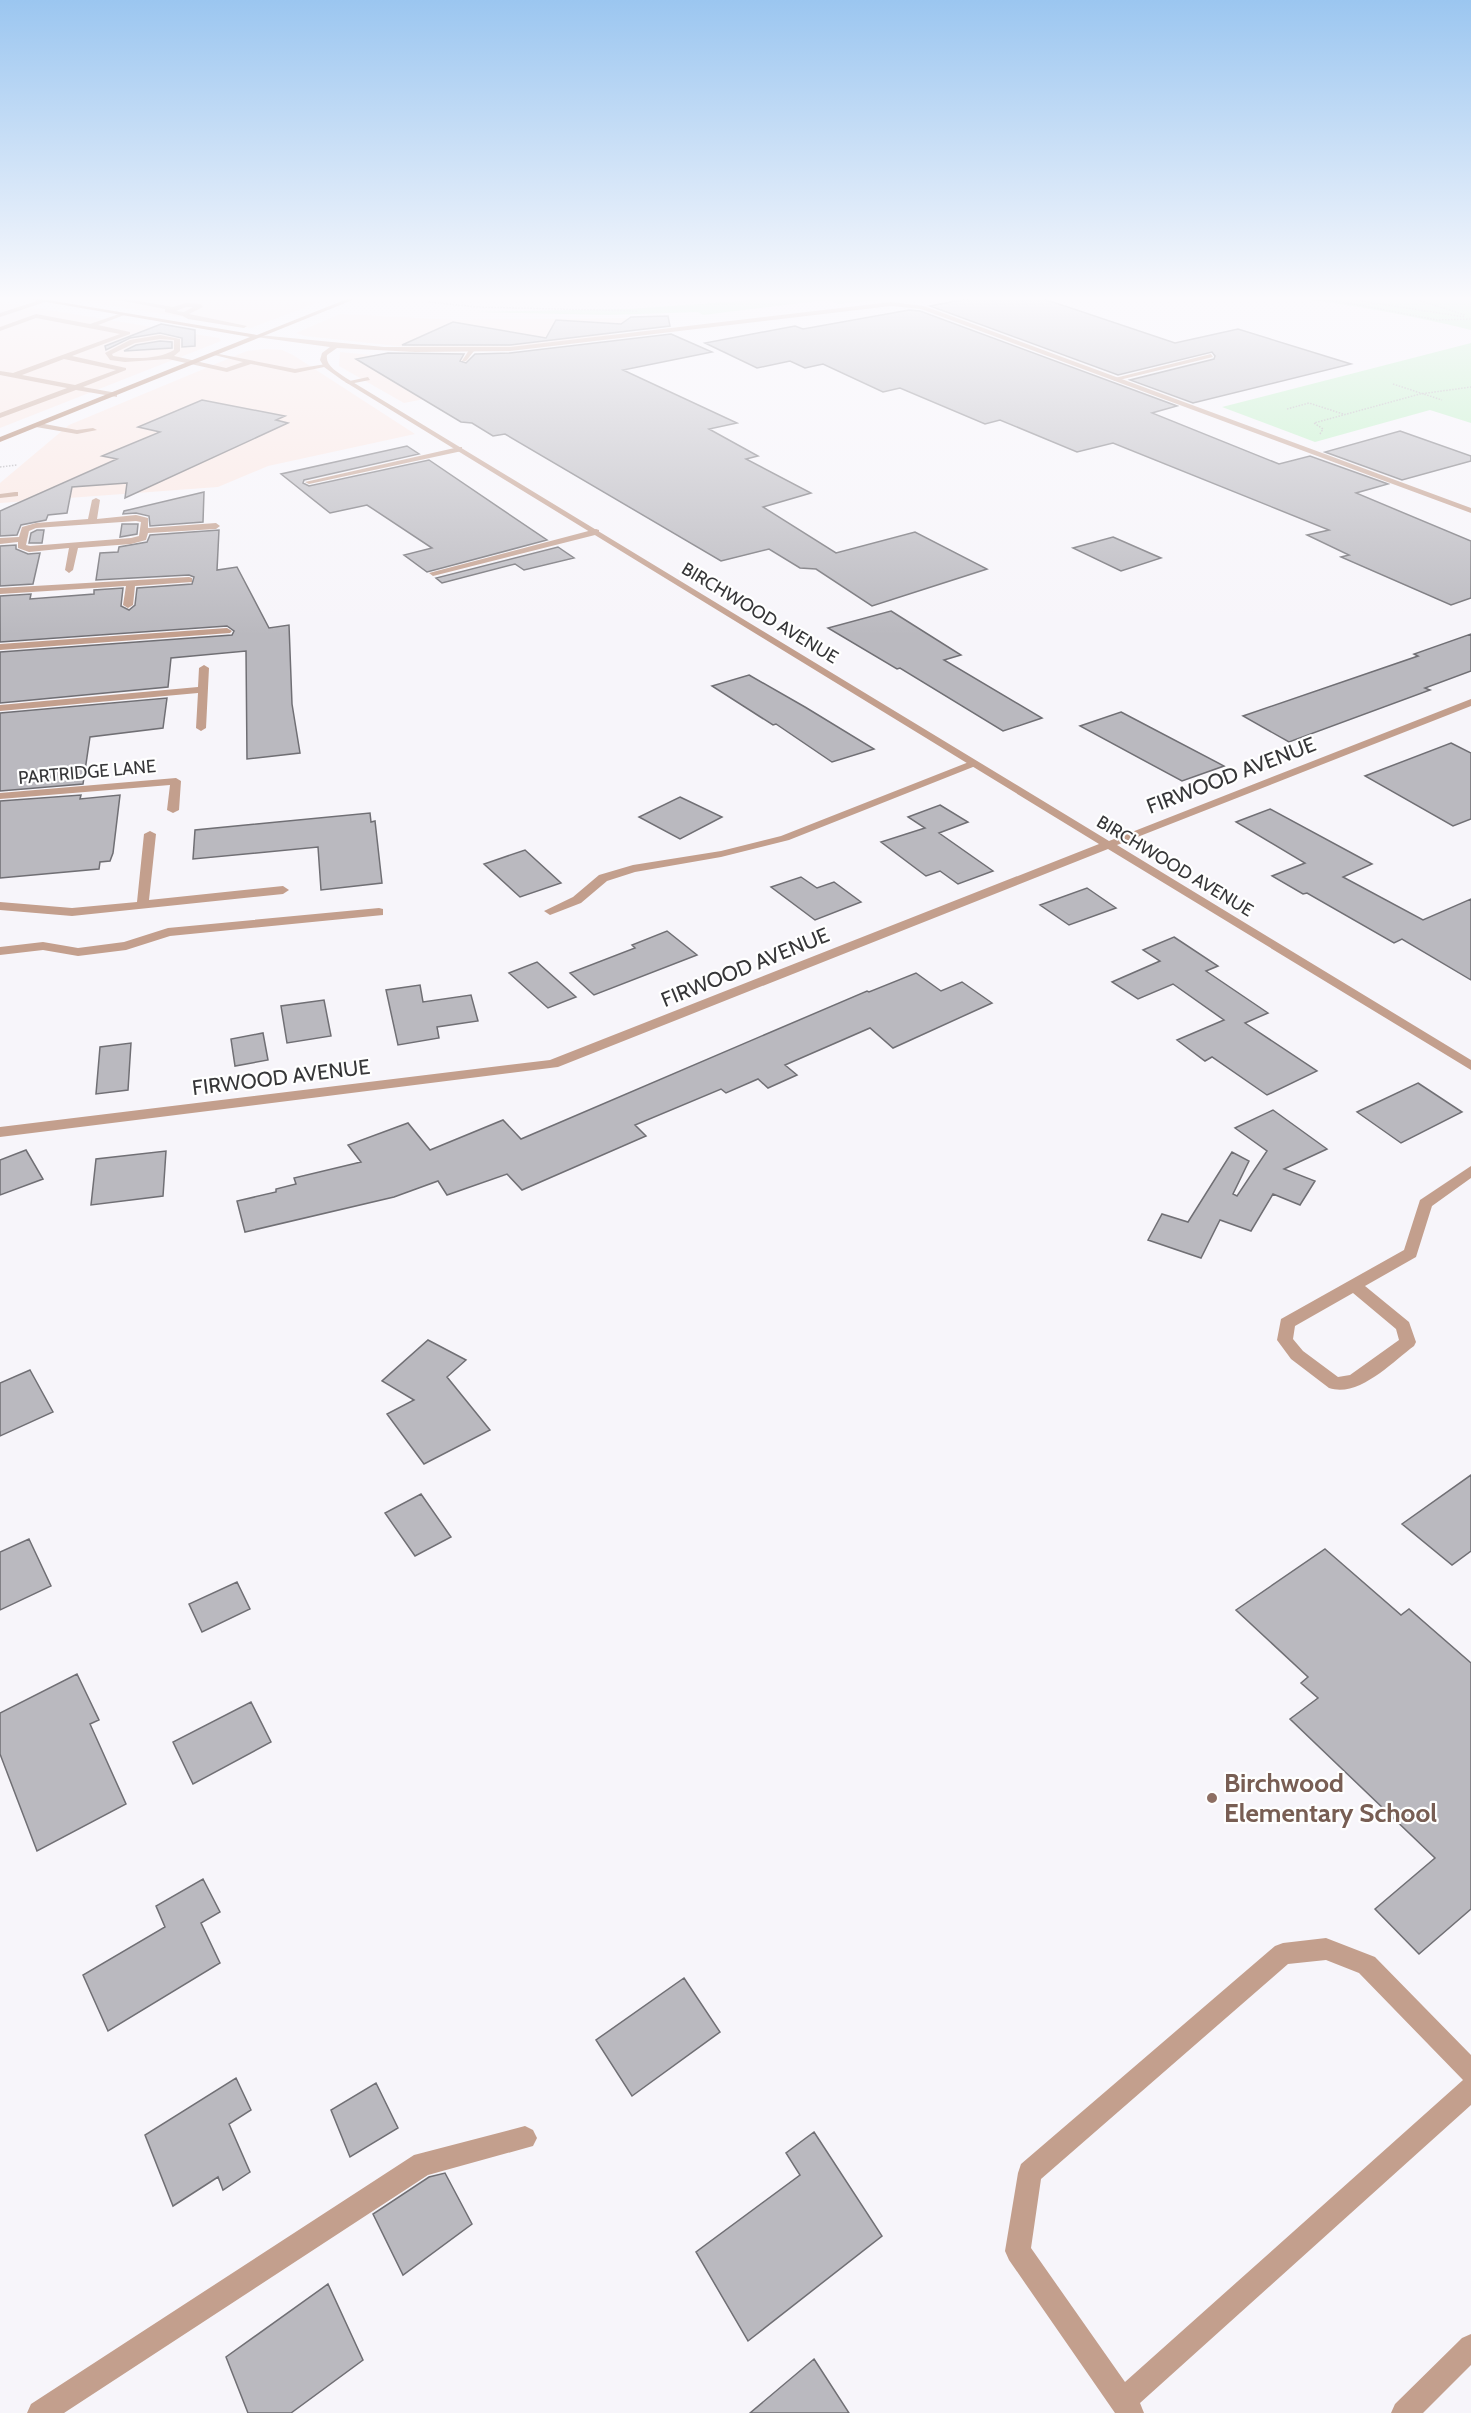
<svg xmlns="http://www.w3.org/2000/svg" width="1471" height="2413" font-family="Cabin,sans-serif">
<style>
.commercial{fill:#fbe7e1}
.green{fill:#baf1c1}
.building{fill:#bab9bf;stroke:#706f74;stroke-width:1.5}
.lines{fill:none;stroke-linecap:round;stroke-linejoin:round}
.path{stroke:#adacaf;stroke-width:1.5;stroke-dasharray:1.5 1.5;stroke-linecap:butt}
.lane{fill:#c39f8d;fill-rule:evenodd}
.street{fill:#c39f8d;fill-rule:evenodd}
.secondary{fill:#a7755a;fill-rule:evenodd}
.education-dot{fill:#8d6e63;stroke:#fff;stroke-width:2}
.labels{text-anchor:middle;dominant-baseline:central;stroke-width:4.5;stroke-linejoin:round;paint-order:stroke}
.far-street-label{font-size:18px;fill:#363638;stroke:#fff}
.street-label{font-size:21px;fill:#363638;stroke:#fff}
.near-education-label{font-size:26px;font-weight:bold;fill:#785e54;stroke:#fff;text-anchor:start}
</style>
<rect width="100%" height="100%" fill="#f7f5fa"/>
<path class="commercial" d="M57,297H280L317,303L251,328Z
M0,302L219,338L221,341L0,428Z
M340,314L456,320L628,318L606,337L509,347L438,348L397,346L305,336L296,333Z
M264,349L282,350L293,355L415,434L268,466L218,487L0,503V483L69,425L247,351Z
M340,352L401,358L498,357L532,378L404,403L339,366Z"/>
<path class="green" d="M795,297H915L838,304L827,300L703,315L698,312L608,315L474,312L630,309Z
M1285,297H1471V330C1410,315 1348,304 1285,297Z
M1471,343V423L1430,410L1315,442L1222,407Z"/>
<path class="building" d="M976,297H1038L1175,343L1238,329L1351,364L1193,403L1130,380L1214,359L1215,356L1212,352L1118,375L930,306Z
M909,310L920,311L1177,406L1152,413L1279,464L1310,456L1388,484L1356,493L1471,541V598L1451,605L1341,557L1349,555L1307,535L1329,530L1113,443L1077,452L1000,420L985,424L900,388L883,392L823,364L805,368L790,361L757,368L705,343L795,326L803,329Z
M668,316L670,326L510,345H402L453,322L546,338L556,320L621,324L631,317Z
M161,324L195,330V346L182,347V338L160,333L130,338L106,350L105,346Z
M671,334L712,352L623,370L737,423L709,429L758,456L746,459L811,493L763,507L836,553L915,532L987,569L872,606L816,569L800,568L769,549L721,561L505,434L493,436L472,423L461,422L356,359L388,353L464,354L460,361L466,363L475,354L510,353Z
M160,341L172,342V348L124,351L136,345Z
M202,400L285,416L276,420L288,423L125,498L127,483L72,487L67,513L48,515L46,520L21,525L17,535L0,536V511L117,459L102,456L160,432L138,427Z
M1400,431L1471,456V461L1402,480L1325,452Z
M407,446L419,454L304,480L303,483L309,486L429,460L547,540L427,572L404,555L432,548L367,505L330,513L281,474Z
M204,492L203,522L150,526L149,516L136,513L123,514L124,511Z
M122,524H138L137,534L120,537Z
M37,530H44L42,543H29L31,533Z
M219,530L217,570L237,567L269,628L289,625L292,704L300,753L247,759L246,651L171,658L168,687L0,703V652L232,635L234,631L227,626L0,642V596L31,594L30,599L94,594V590L123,588L121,606L129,610L135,605L137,588L192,584L194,577L189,575L96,580L100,553L118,552L119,547L147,542L150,535Z
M1113,537L1161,558L1121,571L1073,548Z
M16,545V549L28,554L40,553L33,584L0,586V546Z
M558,547L574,558L524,570L515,564L442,583L436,578Z
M891,611L961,655L944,660L1042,718L1003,731L900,668L897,669L828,628Z
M1471,634V671L1425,688L1430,690L1289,742L1243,716L1418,656L1414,654Z
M749,675L805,707L874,749L832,762L776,724L773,725L712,686Z
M167,698L163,728L90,737L83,784L0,791V713Z
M1121,712L1224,766L1182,781L1080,726Z
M1451,743L1471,753V819L1453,826L1365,776Z
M81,795L80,799L120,795L113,853L110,861L100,862L99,869L0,878V801Z
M680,797L722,817L680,839L639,817Z
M940,805L968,822L939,833L993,871L958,884L940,871L926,876L881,842L925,828L908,817Z
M1270,809L1372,864L1343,877L1423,920L1471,899V980L1402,939L1394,943L1307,893L1303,894L1272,876L1305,863L1236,822Z
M370,813L371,822L375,821L382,883L321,890L318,847L193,859L195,830Z
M525,850L561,883L520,897L484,864Z
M801,877L817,888L834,882L861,902L815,920L771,887Z
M1087,888L1116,908L1069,925L1040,905Z
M667,931L697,955L594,995L570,973L635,948L632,945Z
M1174,937L1218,966L1206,971L1268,1013L1245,1023L1317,1071L1267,1095L1212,1057L1205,1061L1177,1040L1224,1020L1173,984L1138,999L1112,982L1160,961L1143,950Z
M537,962L576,997L548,1008L509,973Z
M916,973L941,991L962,982L992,1003L893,1048L870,1028L785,1065L797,1075L768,1088L758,1079L726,1093L721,1089L635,1125L646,1136L522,1190L507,1174L447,1195L438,1181L394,1197L245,1232L237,1201L276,1192V1189L296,1184L294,1178L361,1162L348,1145L408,1123L430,1150L503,1120L521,1139L867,991L869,992Z
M420,985L423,1002L471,995L478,1021L437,1027L439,1038L398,1045L386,990Z
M324,1000L331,1036L287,1043L281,1006Z
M263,1033L268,1060L235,1066L231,1039Z
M131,1043L128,1090L96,1094L100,1047Z
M1418,1083L1462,1112L1401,1143L1357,1112Z
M1273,1110L1327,1149L1284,1169L1315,1181L1300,1205L1273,1194L1251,1231L1220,1220L1201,1258L1148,1240L1162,1214L1188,1222L1232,1152L1249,1161L1233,1194L1237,1196L1267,1151L1235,1128Z
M26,1150L43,1179L0,1195V1160Z
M166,1151L163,1196L91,1205L96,1159Z
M428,1340L466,1360L447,1377L490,1430L424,1464L387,1414L414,1400L382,1381Z
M30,1370L53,1412L0,1436V1383Z
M1471,1475V1551L1452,1565L1402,1524Z
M421,1494L451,1537L415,1556L385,1513Z
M29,1539L51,1586L0,1610V1552Z
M1325,1549L1401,1615L1409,1609L1471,1663V1909L1419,1954L1375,1909L1435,1858L1290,1719L1318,1698L1301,1683L1308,1677L1236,1610Z
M237,1582L250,1609L202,1632L189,1604Z
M77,1674L99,1720L90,1724L126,1804L37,1851L0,1754V1713Z
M251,1702L271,1742L193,1784L173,1742Z
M203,1879L220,1912L201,1923L220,1963L108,2031L83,1975L165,1927L156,1906Z
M684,1978L720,2032L632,2096L596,2040Z
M236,2078L251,2110L229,2124L250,2172L223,2190L218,2177L173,2206L145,2135Z
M376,2083L398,2128L350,2157L331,2110Z
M814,2132L882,2236L748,2341L696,2252L800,2175L786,2153Z
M445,2173L472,2224L403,2275L373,2214L429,2177Z
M328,2284L363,2360L291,2413H248L226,2357Z
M814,2359L849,2413H750Z"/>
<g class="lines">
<path class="path" d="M425,297L429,302L477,307L637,311
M1297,297L1349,303L1437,320L1471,319
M1335,297L1465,317
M1409,297L1465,315
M1393,384L1442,400
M1287,409L1309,403L1343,414
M1320,434L1323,429L1314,423L1420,394L1471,387
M0,467L17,465"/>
<path class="lane" d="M103,297H116L173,307L186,303L201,304L203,307L189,314L247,326L244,328L188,319L183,316L165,312V309ZM186,307H193L184,312L176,311Z
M43,299L45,302L0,317V313Z
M122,313L127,314L98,325L130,332V334L72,356L126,368V370L83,387L117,393V397L76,390L0,418V413L67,388L0,375V371L13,373L120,334L36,318L0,331V327L36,314L90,324ZM64,359L116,370L75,385L22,375Z
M160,335L180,339V351L174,356L226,368L243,362L214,355V353L295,369L326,364L329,366L295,373L251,364L227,372L168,359L125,362L110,360L105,353L130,340ZM160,339L174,340V350C158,360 130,359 113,356L112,354L135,343Z
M469,350L474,351L466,361H462Z
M1211,354L1213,357L1115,381L1111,379Z
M368,377L370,380L349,384L345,382Z
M39,423L77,430L93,428L97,430L77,434L36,427Z
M459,447H462V451L309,484L305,482Z
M15,492H18V496L0,498V494Z
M96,498L100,500L97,519L136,515L148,518V528L216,523L220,526L216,529L148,533L146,540L131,544L78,548L73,570L69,573L65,570L69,548L29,552L18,548V542L0,544V538L19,537L22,527L36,523L88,519L92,500ZM136,521L141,522L139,536L131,538L30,546L26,545L29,531L36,528Z
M596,529L599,530V534L433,576L429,573Z
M189,577L192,578V582L135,586L133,605L128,608L123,605L126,586L0,594V588Z
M227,628L232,631L230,633L0,650V644Z
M204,665L209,668L206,728L201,731L196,728L198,693L0,711V705L198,687L199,668Z
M974,760L979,763L978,765L789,840L721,857L635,872L607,881L581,903L550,915L544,911L573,897L599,875L633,865L721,851L781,836Z
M176,778L181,781L179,810L173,813L167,810L170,785L0,799V793Z
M150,831L156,834L149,900L283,886L289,890L283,894L72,916L0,910V902L72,908L137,902L144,834Z
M379,908L383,909V915L170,936L126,950L78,956L43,950L0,955V947L43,942L78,948L124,942L168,928Z
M1471,1166V1178L1432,1206L1416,1257L1365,1286L1409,1322L1416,1342L1414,1346C1392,1362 1359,1398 1329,1388L1291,1359L1277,1340L1281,1319L1404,1250L1420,1200ZM1353,1293L1396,1329L1399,1340L1350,1375L1338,1377L1303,1351L1293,1339L1295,1326Z
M1326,1938L1375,1957L1471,2055V2105L1140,2403L1144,2413H1115L1009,2260L1005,2251L1018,2173L1021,2164L1275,1946L1283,1943ZM1326,1960L1359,1973L1463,2080L1125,2382L1031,2248L1041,2179L1288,1964Z
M525,2126L533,2130L537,2138L533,2146L428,2175L64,2413H27L31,2404L414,2155Z"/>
<path class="street" d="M891,302L924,306L1471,508V513L921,309L891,306L510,351L415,352L337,348L327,355C325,366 338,372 346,378L1109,841L1471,699V706L1117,845L1471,1060V1070L1108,849L558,1067L0,1137V1127L550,1060L1099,844L342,380L324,367L320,360L322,353L330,347L256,337L259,335L384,347H510Z
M1471,2334V2365L1423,2413H1391L1395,2404L1462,2338Z"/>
<path class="secondary" d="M17,297H30L257,335L352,297H360L0,442V437L250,337Z"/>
</g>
<linearGradient id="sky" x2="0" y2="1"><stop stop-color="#9bc6f0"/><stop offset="0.47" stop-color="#fbfafd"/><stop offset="1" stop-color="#fbfafd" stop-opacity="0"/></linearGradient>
<rect width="1471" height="635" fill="url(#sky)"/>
<circle class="education-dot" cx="1212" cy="1798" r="6"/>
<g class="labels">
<g class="far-street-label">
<text transform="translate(760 613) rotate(31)">BIRCHWOOD AVENUE</text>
<text transform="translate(87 772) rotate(-5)">PARTRIDGE LANE</text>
<text transform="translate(1175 866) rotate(31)">BIRCHWOOD AVENUE</text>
</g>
<g class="street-label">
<text transform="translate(1231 775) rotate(-21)">FIRWOOD AVENUE</text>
<text transform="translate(745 967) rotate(-22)">FIRWOOD AVENUE</text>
<text transform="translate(281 1077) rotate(-7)">FIRWOOD AVENUE</text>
</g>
<g class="near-education-label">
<text x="1224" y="1783">Birchwood<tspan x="1224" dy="30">Elementary School</tspan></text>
</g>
</g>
</svg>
